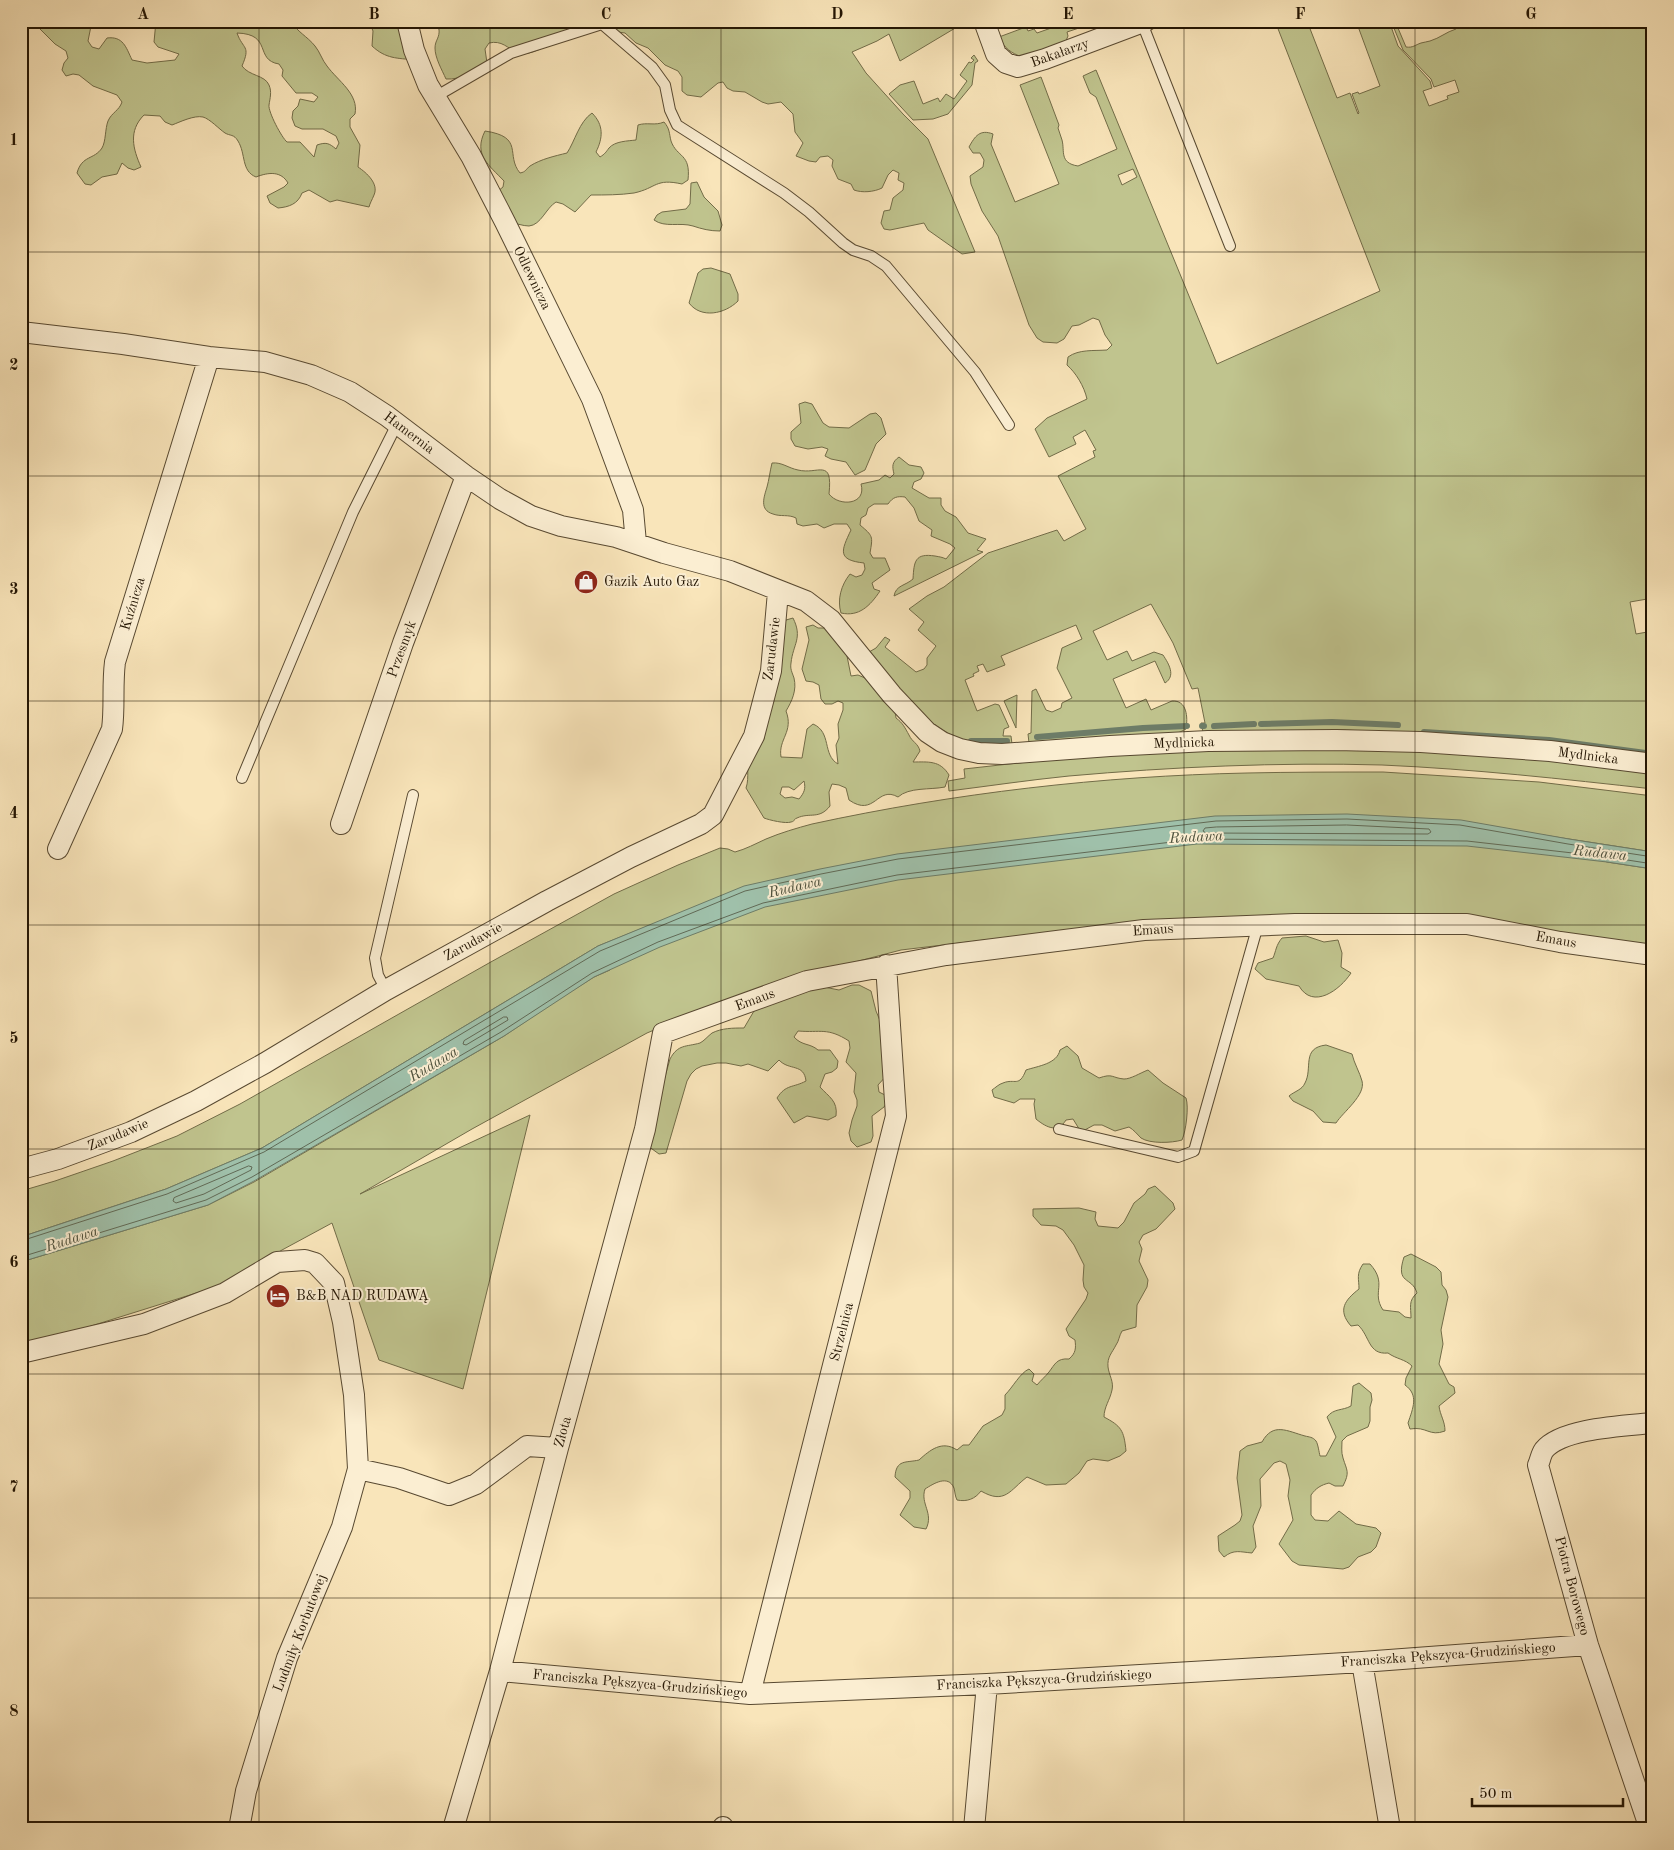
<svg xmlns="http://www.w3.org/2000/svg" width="1674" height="1850" font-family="'Old Standard TT',serif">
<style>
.green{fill:#c0c48e;stroke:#726c48;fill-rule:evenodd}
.water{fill:#9fc0aa;stroke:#6d7c67}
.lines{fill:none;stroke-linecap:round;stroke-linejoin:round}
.shore{stroke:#616a56;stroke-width:1}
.stream{stroke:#6d7c67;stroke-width:6}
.lane-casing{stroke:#584931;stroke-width:12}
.street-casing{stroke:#584931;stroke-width:22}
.lane{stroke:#fbeed2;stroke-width:10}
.street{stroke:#fbeed2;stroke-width:20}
.grid{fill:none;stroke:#231503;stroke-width:1;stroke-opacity:0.55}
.labels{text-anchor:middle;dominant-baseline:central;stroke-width:4;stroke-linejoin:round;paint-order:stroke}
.street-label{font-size:14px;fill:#231503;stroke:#fbeed2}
.poi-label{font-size:14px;fill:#231503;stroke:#fbeed2;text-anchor:start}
.water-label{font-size:15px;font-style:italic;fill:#4e513d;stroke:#fbeed2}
.neatline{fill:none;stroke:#231503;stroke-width:2}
.grid-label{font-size:16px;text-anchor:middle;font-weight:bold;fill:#231503}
</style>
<rect width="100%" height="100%" fill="#f9e5ba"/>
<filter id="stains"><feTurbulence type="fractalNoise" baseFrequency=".004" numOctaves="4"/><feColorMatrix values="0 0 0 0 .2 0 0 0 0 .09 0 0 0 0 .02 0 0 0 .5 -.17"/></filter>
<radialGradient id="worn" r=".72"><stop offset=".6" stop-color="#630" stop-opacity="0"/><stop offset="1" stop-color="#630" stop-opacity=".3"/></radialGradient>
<path class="green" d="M32,21H92L88,41L92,47L99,49L107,38C123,36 126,47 132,60L147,63L175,60L179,54L158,47L154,42L156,21H291C297,32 307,36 315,46C320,52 322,60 327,66C338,81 359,94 355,114L350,119V127L360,145L358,167C367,173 379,184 374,195C372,200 370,203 369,207L337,200L330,202L309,190L302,193C298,204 289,207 278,208L270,203L267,196L284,187L288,183C281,171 269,172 256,177C241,171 246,154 238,141C234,134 230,136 225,133C219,129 210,119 203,117C194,115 180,122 172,125L165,122L160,116L144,115C128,131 133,149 141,167L134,170L128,168L122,163L117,174L102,177L91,185L85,184L77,173C82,155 94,160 102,148C106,141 105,129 108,121C112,112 119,111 122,102L117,95L93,86L79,75L73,74L66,76L62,70L64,63L68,58L66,51L55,44ZM237,33C273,34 254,60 279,64L283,70L282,76L296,93H312L318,97L314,102L300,99L298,106L293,111L292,118L295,126L302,129H323L336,136L339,143L336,149C329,143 326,142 317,145L314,157L300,142H287C282,138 268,112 269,105C270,98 272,92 269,85C265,75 249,76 242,66C251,45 243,50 237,33Z
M369,21H412L415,60C397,58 386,59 372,46L373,31Z
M428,21H585C573,30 533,59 518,53C507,48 502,40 489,43L485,49L487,63C473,71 462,80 446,79C442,70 435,58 435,48C435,40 440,38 439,29L432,26Z
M603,21H898L900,26L913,21H967L900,61L889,34L877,41L852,52L866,73L903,114L928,139L975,252L962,254L928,230L924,223L890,230L884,229L881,223L884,211L890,210L893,198L903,190L904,183L898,180L899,173L893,170L888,175L882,188C874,192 862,193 854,190L851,184L838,179L832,166L833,160L828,156L820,157L816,162L809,161L796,156L803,143L795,132L793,114L781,102L768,104L762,102L745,92L733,91L727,88L723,82L718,83L701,97L687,95L682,91V77L678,71L665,65L648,48L636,43L625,33L618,32Z
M1056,21H1077L1079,28L1067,32L1068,36L1065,43L1022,57C1011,53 1004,48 999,37L1026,27L1028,31L1034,29L1037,33L1054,27L1053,22Z
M1275,21H1307L1337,98L1350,93L1358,114L1359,113L1352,94L1358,92L1359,94L1380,86L1356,21H1389L1398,46L1430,81L1432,88L1423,91L1429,106L1448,99L1447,96L1459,92L1455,80L1434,87L1431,79L1403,50L1391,21H1395L1406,47C1413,48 1415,45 1421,43C1424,42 1427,42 1430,41C1440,38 1446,32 1456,29L1457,25L1456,21H1653V598L1630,602L1636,634L1653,631V756L1426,734L1344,730L1203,732L1201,723H1205L1198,688L1192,689L1173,643L1151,604L1093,631L1107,660L1127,651L1132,661L1154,652L1163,655C1169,664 1176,676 1165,683L1155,661L1113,679L1126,708L1146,699L1151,710L1172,701C1187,700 1188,717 1186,729L1178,733L1029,743L1028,734L1031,733L1032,691L1036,689L1046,710L1052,712L1061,708L1062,703L1072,698L1057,668L1062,648L1082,639L1076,625L1001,656L1005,665L987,672L983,664L977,666L979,671L973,674L974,676L965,680L977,711L995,704L999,705L1009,727L1004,729L1003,736H1011L1012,744C941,754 908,700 869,652L876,648L885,637L890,640L885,647L916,672L924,669L927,665V658L936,646L918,630L924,622L909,609L927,596L944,587L988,553L1057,530L1064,541L1086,529L1058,476L1095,457L1093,451L1096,450L1085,430L1073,437L1076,444L1049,457L1035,429L1047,418L1087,399C1084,386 1076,373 1067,365L1068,357C1079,349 1094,351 1107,350L1112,345L1105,335L1099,320L1093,318L1079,325L1072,326L1064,339L1057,343L1043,342L1037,338L1029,325L998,236L982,211L971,184L970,176L983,167L984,160L980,153H973L969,147C975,136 980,129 993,134L991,144L1015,202L1059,184L1020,85L1041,77L1059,125L1058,128C1059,132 1061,136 1062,140C1065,151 1059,163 1078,166L1117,149L1096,97L1090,93L1083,76L1096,70L1217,364L1380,291ZM1133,169L1137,177L1122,185L1118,175Z
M974,55L978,61L975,63L972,85L948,114L933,119L913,120L889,94L900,85L914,81L923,104L938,98L940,102L946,94L954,99L967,81L960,75L969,62L971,63L974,60L971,58Z
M592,113C604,125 603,138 596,152L600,157C605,154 606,152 609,148C615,141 628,141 636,140L638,125C647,122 655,126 664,122C670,129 669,133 671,141C677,158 691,153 688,180L682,184C655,178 657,188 634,193C620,195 605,195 591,195L575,212L563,204L556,202C546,208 541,225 529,226C523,226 515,223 509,222L498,191L503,187L504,181C489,165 473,155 485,131C525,137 505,155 520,173C526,172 526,169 530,166C541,159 555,156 567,153C575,141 579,122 592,113Z
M697,182L704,197L718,211L722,225L720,231C710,231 702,229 693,226C680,222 665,228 654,220L657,215L662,212L686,209L690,204L691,183Z
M711,268L730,274L738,294V301C725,314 701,319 689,303L698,273L703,269Z
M805,402L812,404L823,423L829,427L849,428L870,414L876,413L881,418L886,434L876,444L865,470L855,475L846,462L831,459L825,456L828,449L822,447L808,449L795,446L791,439V432L801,423L799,404Z
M899,457L909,465L921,467L924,473L921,479L914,482L912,488L929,498H941V505L945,511L956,517L968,533L986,539L977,550L983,552L894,596C896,585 905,586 913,579C914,561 915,553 935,556C940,557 942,557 946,559L955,548L950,544L931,536L932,530L919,521L914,508L905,497C897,496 893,497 888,504H874L868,508L866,515L861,518L860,525C873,536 873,536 870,553L873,558H885L890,570L872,583L874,589L880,591C870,606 859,617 841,613C837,600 841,585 850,574L856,577L862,575L865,569L864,563C837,560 841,551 851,530L847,524H834L824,528L817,524L803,526L797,524L796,518C788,514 781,517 773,514C759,510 764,497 767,487C769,480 770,471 772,463C782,462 788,468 798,470C818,475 833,457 829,494C839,507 867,505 861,484L879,480L885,475L890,478L894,474C892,466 892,462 899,457Z
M793,618C803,638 793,644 791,663C790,669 792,672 794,678C797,690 792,701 786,711C794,732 778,739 781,757L802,758L807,729L813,724C832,732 822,755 838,764L836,745L839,738L838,724L843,710V703L838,701L832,704H825L821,699L819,685L813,682L806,681L802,669L809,640L806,627L813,625L818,628H826L846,651L851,676L858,675L865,678L895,711L896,718C903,723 905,728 909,735C912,742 918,743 920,751L913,762C928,762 940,760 949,775L945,787C930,790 909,787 898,797C877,785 875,818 849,800L846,788L839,785L832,784L829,792L830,806C819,820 810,812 797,818C792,820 796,821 791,822C786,824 769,820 764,818L746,788C750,777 745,765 751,755C755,749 761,746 764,739L782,632L786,620ZM804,781C806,789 804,793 799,799L792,797L785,798L780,794L782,787H789L794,790Z
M1017,695L1016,728L1004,701Z
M1371,747L1589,762L1653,773V789C1563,779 1473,769 1382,765C1279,762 1171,767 1069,776C1029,780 989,786 949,791L948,781L965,778L964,769L1081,756L1150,752Z
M1383,772L1539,782L1653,796V852L1543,835L1607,862L1653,869V957L1481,925L985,940L901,950L828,969L688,1016L647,1033L472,1129L360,1194L530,1115L463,1389L379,1360L332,1223L282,1250L225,1284L53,1338L21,1344V1262L208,1205L254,1182L504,1036L562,997L594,977L610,970L648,926L598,946L262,1148L166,1189L21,1237V1191L55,1181L113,1161L177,1136L240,1104L489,963L614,894L678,865L720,848L728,849L735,852C746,849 755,844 766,839C780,833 797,828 812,824C955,793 1102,776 1247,773C1292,772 1338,772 1383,772Z
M1306,936L1324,942L1338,940L1342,953L1341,967L1351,973C1340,990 1313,1010 1299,986L1266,979L1255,969L1258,963L1273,958C1276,951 1276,945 1282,938Z
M852,985H859L871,991L876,1011L881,1023L887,1075L878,1085L879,1092L885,1095L888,1101L884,1107L872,1116L873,1136L871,1142L857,1147L851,1141L849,1133L852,1120L857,1106V1100L854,1092L856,1073L846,1062L850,1048L849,1041C827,1027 821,1033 798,1031L794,1037C802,1046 810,1043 818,1050H830L838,1061L837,1068L832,1072L825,1074L820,1087C829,1097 838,1101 836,1116L828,1120L807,1116L794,1123L777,1098C786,1084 793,1088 806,1081C804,1063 789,1071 779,1060L768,1071L748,1064L741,1066L726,1063H717L702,1066L696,1069L691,1074L687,1081L666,1153L659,1154L648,1146L647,1140L670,1059C678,1044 686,1047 700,1043C704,1041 708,1036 712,1033C722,1028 733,1028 744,1028L754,1011L773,1001L781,992L824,987L839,990Z
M1326,1045L1352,1054C1354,1063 1360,1073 1362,1081C1366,1095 1343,1112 1336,1123L1323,1122L1313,1111L1293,1101L1289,1096C1295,1091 1302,1090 1305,1083C1313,1068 1301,1048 1326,1045Z
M1067,1046L1078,1056L1082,1068L1099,1078C1113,1073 1112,1078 1124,1079C1131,1079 1140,1073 1148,1070L1163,1083L1186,1098C1189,1107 1186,1131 1182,1140C1172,1143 1150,1144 1141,1138C1137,1134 1134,1130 1129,1127L1115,1131L1102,1125H1094L1081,1132L1073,1119L1066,1120C1058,1133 1047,1128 1036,1119L1034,1104L1035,1099H1020L1014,1103L994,1097L992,1090C995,1088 999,1084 1003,1083C1015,1078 1019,1088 1026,1070C1038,1066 1057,1064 1060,1050Z
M1155,1186L1173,1203L1175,1209L1156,1229L1143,1235L1139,1242L1142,1249L1139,1261L1148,1280L1147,1287L1137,1305L1136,1327L1122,1331C1119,1336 1119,1341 1116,1345C1112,1353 1107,1357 1108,1367C1109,1375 1114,1382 1112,1390C1110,1400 1104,1407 1104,1417C1121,1426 1124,1430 1126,1451L1120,1456L1108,1461L1093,1459L1087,1461L1079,1473L1066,1484L1046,1485L1027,1477C1010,1490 1005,1505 981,1491C975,1499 967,1502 957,1500C955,1496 955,1492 954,1488C948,1474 933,1484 925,1489C920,1504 934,1513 926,1529L914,1527L900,1515L910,1498V1491L895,1477C896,1459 906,1463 919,1460C930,1450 942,1440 957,1450L963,1445H969L983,1426L1002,1415L1005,1409V1395C1013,1387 1020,1373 1029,1369L1034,1374L1032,1381L1037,1385C1041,1380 1045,1377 1049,1372C1055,1364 1057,1358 1069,1359C1076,1353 1076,1348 1075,1340L1069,1336L1066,1329L1086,1299L1088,1293L1084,1287L1083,1280L1084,1265L1074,1245L1063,1230L1056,1226L1041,1225L1033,1216V1209L1079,1208L1096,1212L1095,1219L1098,1226L1118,1228L1124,1222L1134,1203L1145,1194L1148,1189Z
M1411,1254L1436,1267L1441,1272L1442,1285L1446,1290L1448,1297L1441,1330L1443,1344L1439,1364L1449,1384L1454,1387L1455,1393L1439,1406C1440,1415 1445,1421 1445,1431C1429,1437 1427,1426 1410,1429L1408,1423C1413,1408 1419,1395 1405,1385L1406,1378L1412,1366C1405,1359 1396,1359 1388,1353C1368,1355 1370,1336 1358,1325L1351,1326C1337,1310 1345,1300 1359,1289C1359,1279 1356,1274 1363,1264H1370C1388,1284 1371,1292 1383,1310L1399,1312L1405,1317L1411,1318C1411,1307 1408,1301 1417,1293C1412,1276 1395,1285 1404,1257Z
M1359,1383L1371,1393L1372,1400L1370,1407V1421L1368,1427L1347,1436L1342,1441C1342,1446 1341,1452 1343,1458C1347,1471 1350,1472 1343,1486H1335L1329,1483C1321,1485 1316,1488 1311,1495V1515L1315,1520L1328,1521L1339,1511L1356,1524L1376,1528L1381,1533L1376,1547L1371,1552L1358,1557L1349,1567L1343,1569L1299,1565L1292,1561L1279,1544L1293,1520L1288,1496L1290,1480L1286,1464L1280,1461L1274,1463L1260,1479L1261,1506L1253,1526L1256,1547L1252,1553C1240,1552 1234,1549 1224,1557L1219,1551L1218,1536L1235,1525L1240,1521L1242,1515L1237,1478L1240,1451L1247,1446L1262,1442C1273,1422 1287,1431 1305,1436C1309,1437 1313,1437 1316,1441C1318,1444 1319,1452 1320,1456H1326L1336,1437L1327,1417C1334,1408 1342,1411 1351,1406L1353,1386Z"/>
<path class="water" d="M1347,814L1461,820L1569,839L1653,852V869L1607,862L1467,846L1197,844L898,880L765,907L660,947L594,977L504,1036L254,1181L208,1205L21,1262V1237L166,1189L262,1148L598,946L744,886L820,869L897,854L1215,816Z"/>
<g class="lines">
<path class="shore" d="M1347,825L1429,829L1431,832L1428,834L1206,833L1203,831L1205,828L1216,827Z
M504,1017H507L508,1020L466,1045L463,1044L464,1041Z
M249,1166L252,1167L251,1170L204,1194L176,1203L173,1201L174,1198Z
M21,1241L167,1194L264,1152L600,951L745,891L821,874L898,859L1216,821L1347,819L1460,825L1568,844L1653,857
M21,1257L206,1200L252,1177L501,1032L592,973L658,942L763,903L897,875L1197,839L1467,841L1608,857L1653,864"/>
<path class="stream" d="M1261,724L1332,722L1398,725
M1202,726H1204
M1214,726L1254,724
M1424,732L1549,740L1653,754
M1037,737L1143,728L1187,726
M971,741H1007"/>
<g class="lane-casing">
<path id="lane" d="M1142,23L1230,246
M435,97L511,53L602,24L652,67L665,85L670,110L677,125L784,193L809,212L843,243L853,250L871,256L886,266L975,372L1009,425
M242,778L353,512L397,424
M386,990L378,975L375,958L413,795
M1059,1129L1178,1157L1194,1151L1258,925"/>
</g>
<g class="street-casing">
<path id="street" d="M407,21L414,50L428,85L471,156L505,222L592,399L633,510L636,543
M984,21L996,54L1006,63L1018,67L1045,59L1146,21
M21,332L123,344L209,357L265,362L311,375L350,392L387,416L466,476L500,499L531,516L561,526L616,537L664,553L730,571L806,601L831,620L892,695L927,732L942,742L960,749L979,753L1002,754L1110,746L1208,741L1336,740L1421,742L1550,751L1653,764
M341,824L403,643L466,476
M58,849L112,729C115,707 112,686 115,662L209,357
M21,1169L58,1159L131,1132L196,1101L265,1063L386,990L547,901L631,857L701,824L713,815L754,736L771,671L778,592
M21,1353L144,1324L225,1293L277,1262L305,1260L315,1263L334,1283L343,1322L354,1395L358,1469L342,1527L287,1658L246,1791L239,1829
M358,1469L399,1478L449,1495L476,1484L527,1446L558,1448
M1362,1662L1390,1829
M500,1671L750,1694L987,1684L1362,1662L1588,1645
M750,1694L896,1116L886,965
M453,1829L500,1671L558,1448L645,1129L663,1033L807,981L946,955L1144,930L1295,924H1467L1560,942L1653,955
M723,1829V1827
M974,1829L987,1684
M1650,1829L1588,1645L1538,1465C1540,1461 1541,1454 1544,1450C1562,1428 1624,1426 1653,1423"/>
</g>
<use href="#lane" class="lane"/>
<use href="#street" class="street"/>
</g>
<path class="grid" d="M259,21V1829M490,21V1829M721,21V1829M953,21V1829M1184,21V1829M1415,21V1829M21,252H1653M21,476H1653M21,701H1653M21,925H1653M21,1149H1653M21,1374H1653M21,1598H1653"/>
<defs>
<g id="shop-disc" transform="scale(1.25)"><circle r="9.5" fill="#8f2418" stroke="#fbeed2"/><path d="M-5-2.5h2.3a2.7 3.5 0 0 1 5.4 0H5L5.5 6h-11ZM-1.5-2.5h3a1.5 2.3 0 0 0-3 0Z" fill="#fff"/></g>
<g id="hotel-disc" transform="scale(1.25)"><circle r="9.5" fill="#8f2418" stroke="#fbeed2"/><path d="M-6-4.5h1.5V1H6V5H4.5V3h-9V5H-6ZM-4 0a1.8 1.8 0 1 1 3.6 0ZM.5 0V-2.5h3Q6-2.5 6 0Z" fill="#fff"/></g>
</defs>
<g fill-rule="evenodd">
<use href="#shop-disc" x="586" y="582"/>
<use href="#hotel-disc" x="278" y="1296"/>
</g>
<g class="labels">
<g class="street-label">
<text transform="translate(1060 53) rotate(-20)">Bakałarzy</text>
<text transform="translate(532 278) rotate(64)">Odlewnicza</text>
<text transform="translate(409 433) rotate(37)">Hamernia</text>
<text transform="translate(133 604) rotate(-73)">Kuźnicza</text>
<text transform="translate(402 649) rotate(-70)">Przesmyk</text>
<text transform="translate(772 649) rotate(-83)">Zarudawie</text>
<text transform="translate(1184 743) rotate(-2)">Mydlnicka</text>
<text transform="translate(1588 756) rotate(7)">Mydlnicka</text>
<text transform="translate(1153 930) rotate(-4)">Emaus</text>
<text transform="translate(1556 940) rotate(10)">Emaus</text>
<text transform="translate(473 942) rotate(-29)">Zarudawie</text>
<text transform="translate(755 1000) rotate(-20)">Emaus</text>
<text transform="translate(118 1135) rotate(-22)">Zarudawie</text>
<text transform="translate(842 1332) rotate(-76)">Strzelnica</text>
<text transform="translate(563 1432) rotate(-75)">Złota</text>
<text transform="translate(1572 1586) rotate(75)">Piotra Borowego</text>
<text transform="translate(300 1633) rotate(-69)">Ludmiły Korbutowej</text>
<text transform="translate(1448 1655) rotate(-4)">Franciszka Pększyca-Grudzińskiego</text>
<text transform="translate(1044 1680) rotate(-3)">Franciszka Pększyca-Grudzińskiego</text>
<text transform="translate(640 1684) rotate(5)">Franciszka Pększyca-Grudzińskiego</text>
</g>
<g class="poi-label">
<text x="604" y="582">Gazik Auto Gaz</text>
<text x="296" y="1296">B&amp;B NAD RUDAWĄ</text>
</g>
<g class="water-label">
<text transform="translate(1196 838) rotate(-3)">Rudawa</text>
<text transform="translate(1600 854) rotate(6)">Rudawa</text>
<text transform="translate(795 888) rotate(-13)">Rudawa</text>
<text transform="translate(434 1065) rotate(-31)">Rudawa</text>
<text transform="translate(72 1240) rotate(-18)">Rudawa</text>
</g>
</g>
<rect width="1674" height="1850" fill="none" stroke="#f9e5ba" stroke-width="55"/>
<path d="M1472 1798v8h151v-8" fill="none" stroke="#231503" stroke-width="2.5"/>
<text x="1479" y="1798" font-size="15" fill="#231503" stroke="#fbeed2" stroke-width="4" paint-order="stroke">50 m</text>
<rect x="28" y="28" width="1618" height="1794" class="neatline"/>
<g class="grid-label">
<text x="143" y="19">A</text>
<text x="374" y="19">B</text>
<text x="606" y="19">C</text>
<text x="837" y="19">D</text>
<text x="1068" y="19">E</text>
<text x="1300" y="19">F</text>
<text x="1531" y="19">G</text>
<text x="14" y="145">1</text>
<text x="14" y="370">2</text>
<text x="14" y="594">3</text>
<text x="14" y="818">4</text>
<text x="14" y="1043">5</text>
<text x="14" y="1267">6</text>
<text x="14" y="1492">7</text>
<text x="14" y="1716">8</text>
</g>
<rect width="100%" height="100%" filter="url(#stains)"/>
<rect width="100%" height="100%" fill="url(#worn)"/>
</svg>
